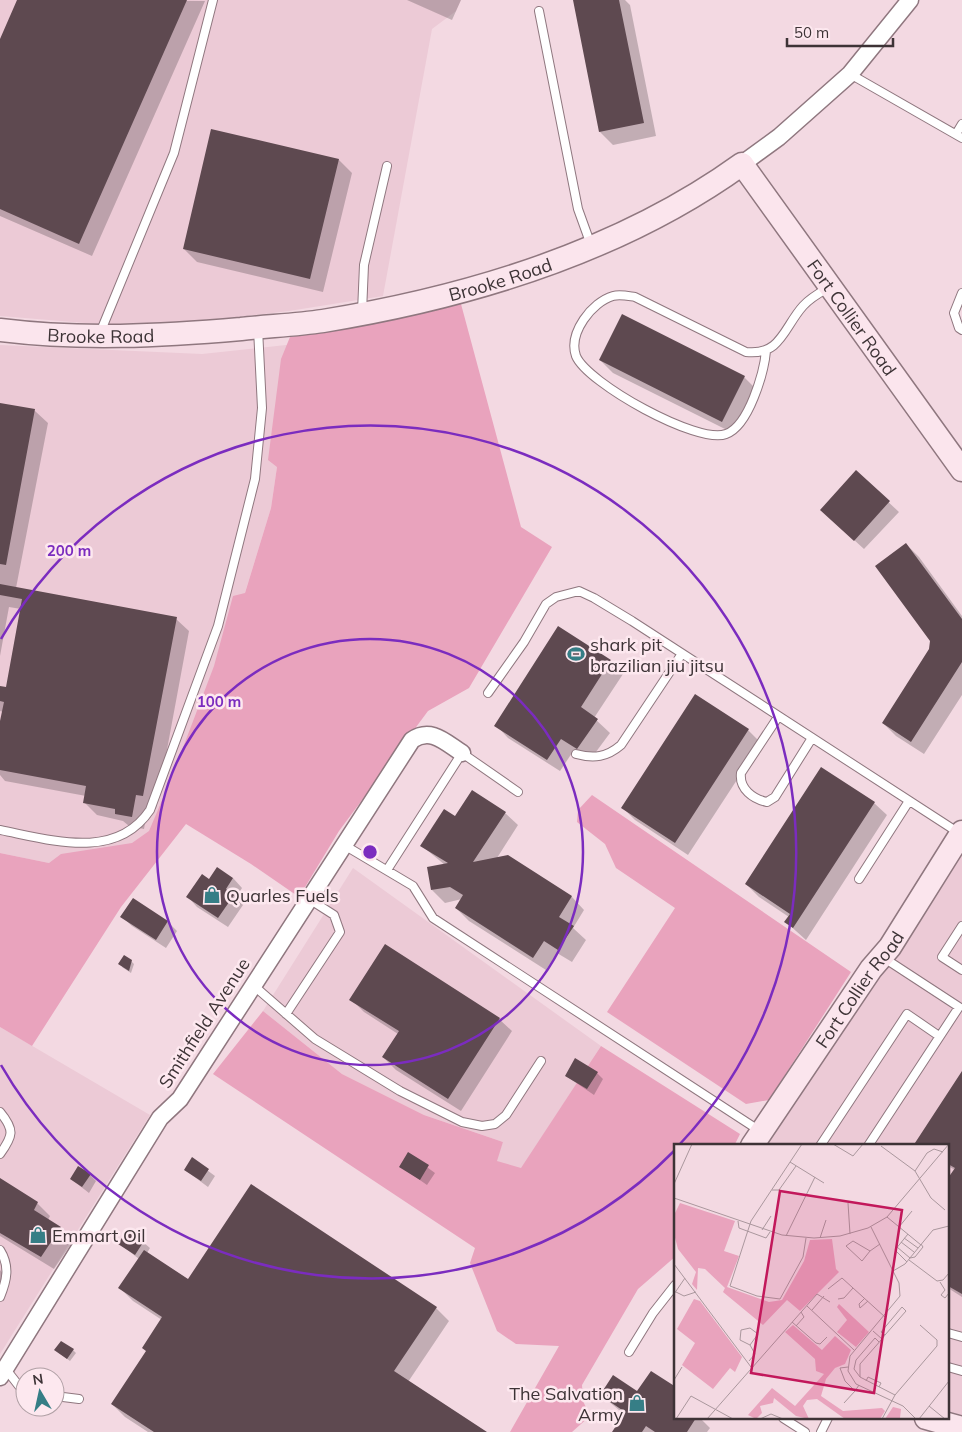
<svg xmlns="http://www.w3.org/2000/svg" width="962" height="1432" font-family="Mulish,sans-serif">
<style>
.built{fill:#eccad6}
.green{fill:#e9a3bd}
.shadow{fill:#0003}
.building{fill:#5e4950}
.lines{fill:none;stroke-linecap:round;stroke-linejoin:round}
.lane-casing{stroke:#8f777f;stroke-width:10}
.street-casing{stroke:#8f777f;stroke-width:19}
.secondary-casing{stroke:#8f777f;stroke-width:25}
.lane{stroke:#fff;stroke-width:8}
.street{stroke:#fff;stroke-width:16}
.secondary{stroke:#fbe5ed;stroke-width:22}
.ring{fill:none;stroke:#7b2cbf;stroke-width:2.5}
.labels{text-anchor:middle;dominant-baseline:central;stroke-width:5;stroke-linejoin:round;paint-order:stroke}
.street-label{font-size:18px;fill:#3d3336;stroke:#fde8ef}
.poi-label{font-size:18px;fill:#3d3336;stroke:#fde8ef;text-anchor:start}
.inset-road{fill:none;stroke:#aa979d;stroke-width:1}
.view{fill:#c2185b;fill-opacity:0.15;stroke:#c2185b;stroke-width:2.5}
.inset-edge{fill:none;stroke:#3d3336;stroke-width:2.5}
.centre{fill:#7b2cbf;stroke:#fde8ef;stroke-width:2.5}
.ring-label{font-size:15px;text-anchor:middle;font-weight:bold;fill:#7b2cbf;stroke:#fde8ef;stroke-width:5;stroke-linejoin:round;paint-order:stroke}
</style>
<rect width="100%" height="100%" fill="#f3d9e2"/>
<path class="built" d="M0,0H461L456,11L432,29L383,296L289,311L146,328L0,316Z
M295,344L271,508L201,736L154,846L49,863L0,853V345L202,354Z
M962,852V1415L948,1412V1146H767Z
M353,868L601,1046L521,1169L496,1161L503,1142L424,1115L342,1074L263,1011Z
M0,1027L150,1115L0,1354Z"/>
<path class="green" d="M461,304L521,527L552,547L469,688L428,711L339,831L299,897L251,864L186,824L121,907L32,1046L0,1027V853L49,863L61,854L132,843L149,831L171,779L214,666L233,596L245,593L271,508L277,467L268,460L281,359L290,337Z
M592,795L851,972L769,1100L746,1104L607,1012L675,908L616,868L605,844L577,822L578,810Z
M263,1011L342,1074L424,1115L503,1142L497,1161L521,1168L601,1046L740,1134L734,1146H676V1256L638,1289L582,1385L583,1401L590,1416L572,1432H510L559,1346L516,1344L497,1331L470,1263L475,1248L213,1074Z"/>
<path class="shadow" d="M19,0L205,1L92,256L0,216V42Z
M407,0H461L452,20Z
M578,0H625L630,5L656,136L613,145L600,132Z
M339,160L352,173L323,292L197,262L184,249Z
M600,360L744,377L757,390L735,434L613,373Z
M0,404L35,411L48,423L16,588L176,619L189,631L156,809L148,807L144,829L129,826L123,821L97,815L84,802L86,796L5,781L0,775V728L3,712L0,711V687L7,689L21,609L9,607L0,656Z
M856,472L899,512L864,549L831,519Z
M906,544L919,557L962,616V695L924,754L896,736L883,723L930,649L931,640Z
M558,628L611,661L623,674L594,718L610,733L590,760L574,750L560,771L508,738L496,725Z
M748,730L761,743L688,855L635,820L622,807Z
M874,803L887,815L806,940L786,922L789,917L759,897L746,884Z
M505,813L518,825L497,858L508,856L572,897L584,910L573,928L586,940L572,962L557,953L546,970L469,921L456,908L462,899L445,903L432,890L445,865L422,846L455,818Z
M233,878L242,888L236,898L243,905L228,927L197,907L188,897L210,881Z
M133,900L168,922L177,931L166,948L132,926L122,917Z
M131,961L134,964L131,973L122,967Z
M351,999L499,1019L512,1031L461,1111L396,1070L383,1057L398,1034L364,1012Z
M597,1073L603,1079L594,1095L566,1076Z
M962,1073V1297L948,1288V1181L955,1170L948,1166V1146Z
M409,1154L435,1173L427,1185L401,1167Z
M192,1159L215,1176L208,1187L185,1170Z
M90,1175L96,1181L89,1193L71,1179Z
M4,1182L37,1203L50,1216L48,1220L73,1241L54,1269L0,1236V1188Z
M143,1242L150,1248L147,1253L189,1280L436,1308L449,1321L408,1382L482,1432H148L125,1417L112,1404L147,1351L162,1320L133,1301L120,1288L139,1259L120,1244Z
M0,1270L5,1276L0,1285Z
M73,1350L76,1353L70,1361L59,1353Z
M601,1395L676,1418H700L710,1428L707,1432H614L625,1415Z"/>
<path class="building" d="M17,0H187L79,244L0,209V39Z
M573,0H619L644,123L599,132Z
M211,129L339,159L310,279L183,249Z
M622,314L745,376L722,422L599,360Z
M0,403L35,409L6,565L0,564Z
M856,470L890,501L854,541L820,510Z
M906,543L962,619V662L911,742L882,723L929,649L930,641L875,566Z
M0,584L177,617L143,796L136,795L132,817L115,814V809L83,803L86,786L0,770V721L4,702L0,701V686L6,687L22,599L0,595Z
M558,626L611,660L581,707L598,719L577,749L561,739L547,760L494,726Z
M695,694L749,729L675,843L621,808Z
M821,767L875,802L793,928L784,922L790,914L745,884Z
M472,790L506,812L473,862L508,855L572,896L559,917L574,926L558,950L544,941L533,958L455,908L463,895L450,887L431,890L427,867L448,863L420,846L444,809L455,816Z
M217,867L233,878L226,889L234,895L218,918L186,897L202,874L209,879Z
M133,898L168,921L156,940L120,917Z
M385,944L500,1018L448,1099L382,1057L399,1031L349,1000Z
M124,955L132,960L129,971L118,964Z
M575,1058L598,1072L587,1089L565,1076Z
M962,1071V1294L948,1286V1178L955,1168L948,1164V1146H913Z
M408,1152L429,1165L420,1180L399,1167Z
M192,1157L209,1169L201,1181L184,1170Z
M78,1166L91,1174L82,1187L70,1179Z
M0,1178L38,1202L34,1210L61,1227L41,1257L0,1233Z
M251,1184L437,1307L394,1371L487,1432H154L111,1404L146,1351L142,1348L162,1317L118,1288L144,1250L188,1279Z
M127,1230L144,1241L135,1255L118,1244Z
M61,1341L74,1349L67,1359L54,1350Z
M651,1371L676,1387V1418H696L687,1432H655L646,1426L642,1432H612L625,1412L600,1395L613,1375L637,1391Z"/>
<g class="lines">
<g class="lane-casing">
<path id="lane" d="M539,11L578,209L591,245
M850,74L962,138
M956,134L962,124
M962,293L954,313L959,328L962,330
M362,312L364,265L387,166
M100,333L174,153L213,0
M766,351C764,372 749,426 726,434C698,445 587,383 576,356C568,333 592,302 613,296C620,294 628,296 635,297L746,352C781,356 784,327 803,306C810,298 819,293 828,288
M488,693L524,642L546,604L556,597L579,591L594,598L632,621L959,833
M778,717L741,773C739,789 753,799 767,802L775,797L812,738
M576,754C594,759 607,757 621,745L681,655
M0,830C51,840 116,861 150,810L218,626L255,479L262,408L258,329
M344,845L413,886L433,918L760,1131
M387,870L462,753L518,792
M859,879L909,801
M962,926L942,957L962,970
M253,985L315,1039L400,1091L462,1122L482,1126L495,1124L506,1115L541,1061
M286,1014L340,932L334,915L309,899
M0,1112C15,1130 13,1136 0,1154
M820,1146L907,1014L939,1036
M868,1146L959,1007L884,958
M0,1250C10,1266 7,1280 0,1297
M948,1333L962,1337
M629,1352L653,1313L675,1285
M948,1367L962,1371
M5,1368L19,1386L25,1388
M55,1396L79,1399
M783,1418L805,1432
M821,1432L828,1418"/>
</g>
<g class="street-casing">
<path id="street" d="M742,164L779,137L850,74L910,0
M0,1377L160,1118L180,1099L412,740C431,727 445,742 462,753"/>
</g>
<g class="secondary-casing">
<g id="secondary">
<path id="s1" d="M0,330C80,340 161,336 241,329C268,326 296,325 323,321C470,297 620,252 742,164L962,470"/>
<path id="s2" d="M752,1146L871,969L890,947L962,832"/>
<path d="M926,1418L962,1428"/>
</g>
</g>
<use href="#lane" class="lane"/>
<use href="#street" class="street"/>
<use href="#secondary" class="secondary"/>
</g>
<g class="ring">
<circle cx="370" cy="852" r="213"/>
<path d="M674 1151A426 426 0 0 1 1 1065M1 639A426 426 0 1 1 679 1145"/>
</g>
<defs>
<g id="stadium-bare" transform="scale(1.35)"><path d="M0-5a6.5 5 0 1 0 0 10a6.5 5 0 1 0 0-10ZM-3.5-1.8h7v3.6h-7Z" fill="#367e86" stroke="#fde8ef" stroke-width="2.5" paint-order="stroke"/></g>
<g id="shop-bare" transform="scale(1.35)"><path d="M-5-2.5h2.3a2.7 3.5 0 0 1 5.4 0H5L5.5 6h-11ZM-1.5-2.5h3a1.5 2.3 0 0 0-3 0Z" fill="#367e86" stroke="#fde8ef" stroke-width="2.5" paint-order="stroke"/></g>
</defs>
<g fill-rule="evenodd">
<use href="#stadium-bare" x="576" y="654"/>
<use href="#shop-bare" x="212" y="895"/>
<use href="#shop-bare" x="38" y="1235"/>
<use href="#shop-bare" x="637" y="1403"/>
</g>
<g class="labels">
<g class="street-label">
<text stroke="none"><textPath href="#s1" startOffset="506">Brooke Road</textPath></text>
<text stroke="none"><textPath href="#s1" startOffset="964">Fort Collier Road</textPath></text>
<text stroke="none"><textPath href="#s1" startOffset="101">Brooke Road</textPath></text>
<text stroke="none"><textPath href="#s2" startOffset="190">Fort Collier Road</textPath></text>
<text transform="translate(204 1023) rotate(-57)">Smithfield Avenue</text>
</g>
<g class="poi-label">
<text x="590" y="644">shark pit<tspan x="590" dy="21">brazilian jiu jitsu</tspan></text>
<text x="226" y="895">Quarles Fuels</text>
<text x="52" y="1235">Emmart Oil</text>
<text x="623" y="1393" text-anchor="end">The Salvation<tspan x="623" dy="21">Army</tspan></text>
</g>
</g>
<g transform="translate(674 1144)">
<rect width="275" height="275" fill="#f3d9e2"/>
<path d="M6,59L61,77L50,107L65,112L53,143L95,158L108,156L130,117L136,96L158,95L162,125L165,128L126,167L113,156L89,181L49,148L51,144L31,125L24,124L23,146L18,140L22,128L4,105L0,90V71ZM20,155L26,157L68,213L61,228L56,224L39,245L8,221L21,199L3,185ZM165,160L195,188L182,203L163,188L173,176L163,163ZM119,181L148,206L161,192L177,206L171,220L161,224L152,235L147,252L169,267L208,264L211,267L206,275H171L143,255L133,256L129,262L135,275L122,272L100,254L99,259L86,262L88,269L82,275L74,271L98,244L121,262L150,230L142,227L141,215L111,188ZM219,263L227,265L226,274L211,275Z" fill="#e9a3bd"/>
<path class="inset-road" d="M128,0L77,77L56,142L83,152L106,155L129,113L132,94M159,0L179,12L189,0M207,2L241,27L257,54L271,66M116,18L150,39M241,27L253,9L260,5L269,8M0,40L18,0M98,46H105L122,22M0,54L108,91L140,94L166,92L194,84L213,73L275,0M174,59L176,90M213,73L247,101M64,77L65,84L92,94L96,88M197,83L225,139L226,152L176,212L174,227L182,240L229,262L242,275M225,83L238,67M88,86L97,72M112,92L141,33M146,94L152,76M230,94L244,104M227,98L240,108M223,103L236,114L241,113L249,103L247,100M196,107L188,117L172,102L179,97L196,107L206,100M235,116L263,137L269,136L275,129M233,118L221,106L234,90M0,120L77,223M219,127L231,120L259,86L275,82M266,138L271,146L267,151L271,154L275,149M154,145L168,134L211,173M2,148L10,152L22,148M0,150L11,134M191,154L185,160L186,164L194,157M164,155L170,154L179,144M133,162L180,206M138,166L150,152M118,178L142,199L146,200L153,193M122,182L130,173L127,168M199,187L208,195L186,220V233L221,251L208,275M208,195L211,191L232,167L228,163L207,188L211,191M75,217L81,210L76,201L84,190L76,184L67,186L66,196L76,201M174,223L166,224L171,237L181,247L185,241M186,233L180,225L182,216L201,194L205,198M0,236L8,223M192,237L194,233L207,239L205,243M221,251L263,202V196L246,181M170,259L181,247M255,262L271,275M2,275L17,252L59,275M33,275L143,150L156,158M86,275L97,270L109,275M245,275L275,237"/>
<path class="view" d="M106,47L228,66L200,249L77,229Z"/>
<rect width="275" height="275" class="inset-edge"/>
</g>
<circle cx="370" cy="852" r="8" class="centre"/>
<g class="ring-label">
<text x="69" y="556">200 m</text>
<text x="219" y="707">100 m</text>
</g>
<g transform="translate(40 1392) rotate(351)"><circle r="24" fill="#fde8ef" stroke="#b0a0a5"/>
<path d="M0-4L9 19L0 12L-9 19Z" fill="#367e86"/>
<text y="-8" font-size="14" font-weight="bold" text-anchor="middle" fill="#3d3336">N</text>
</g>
<path d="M787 38v8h106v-8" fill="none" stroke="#3d3336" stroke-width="2.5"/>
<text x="794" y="38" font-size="15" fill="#3d3336" stroke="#fde8ef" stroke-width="4" paint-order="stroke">50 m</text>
</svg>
